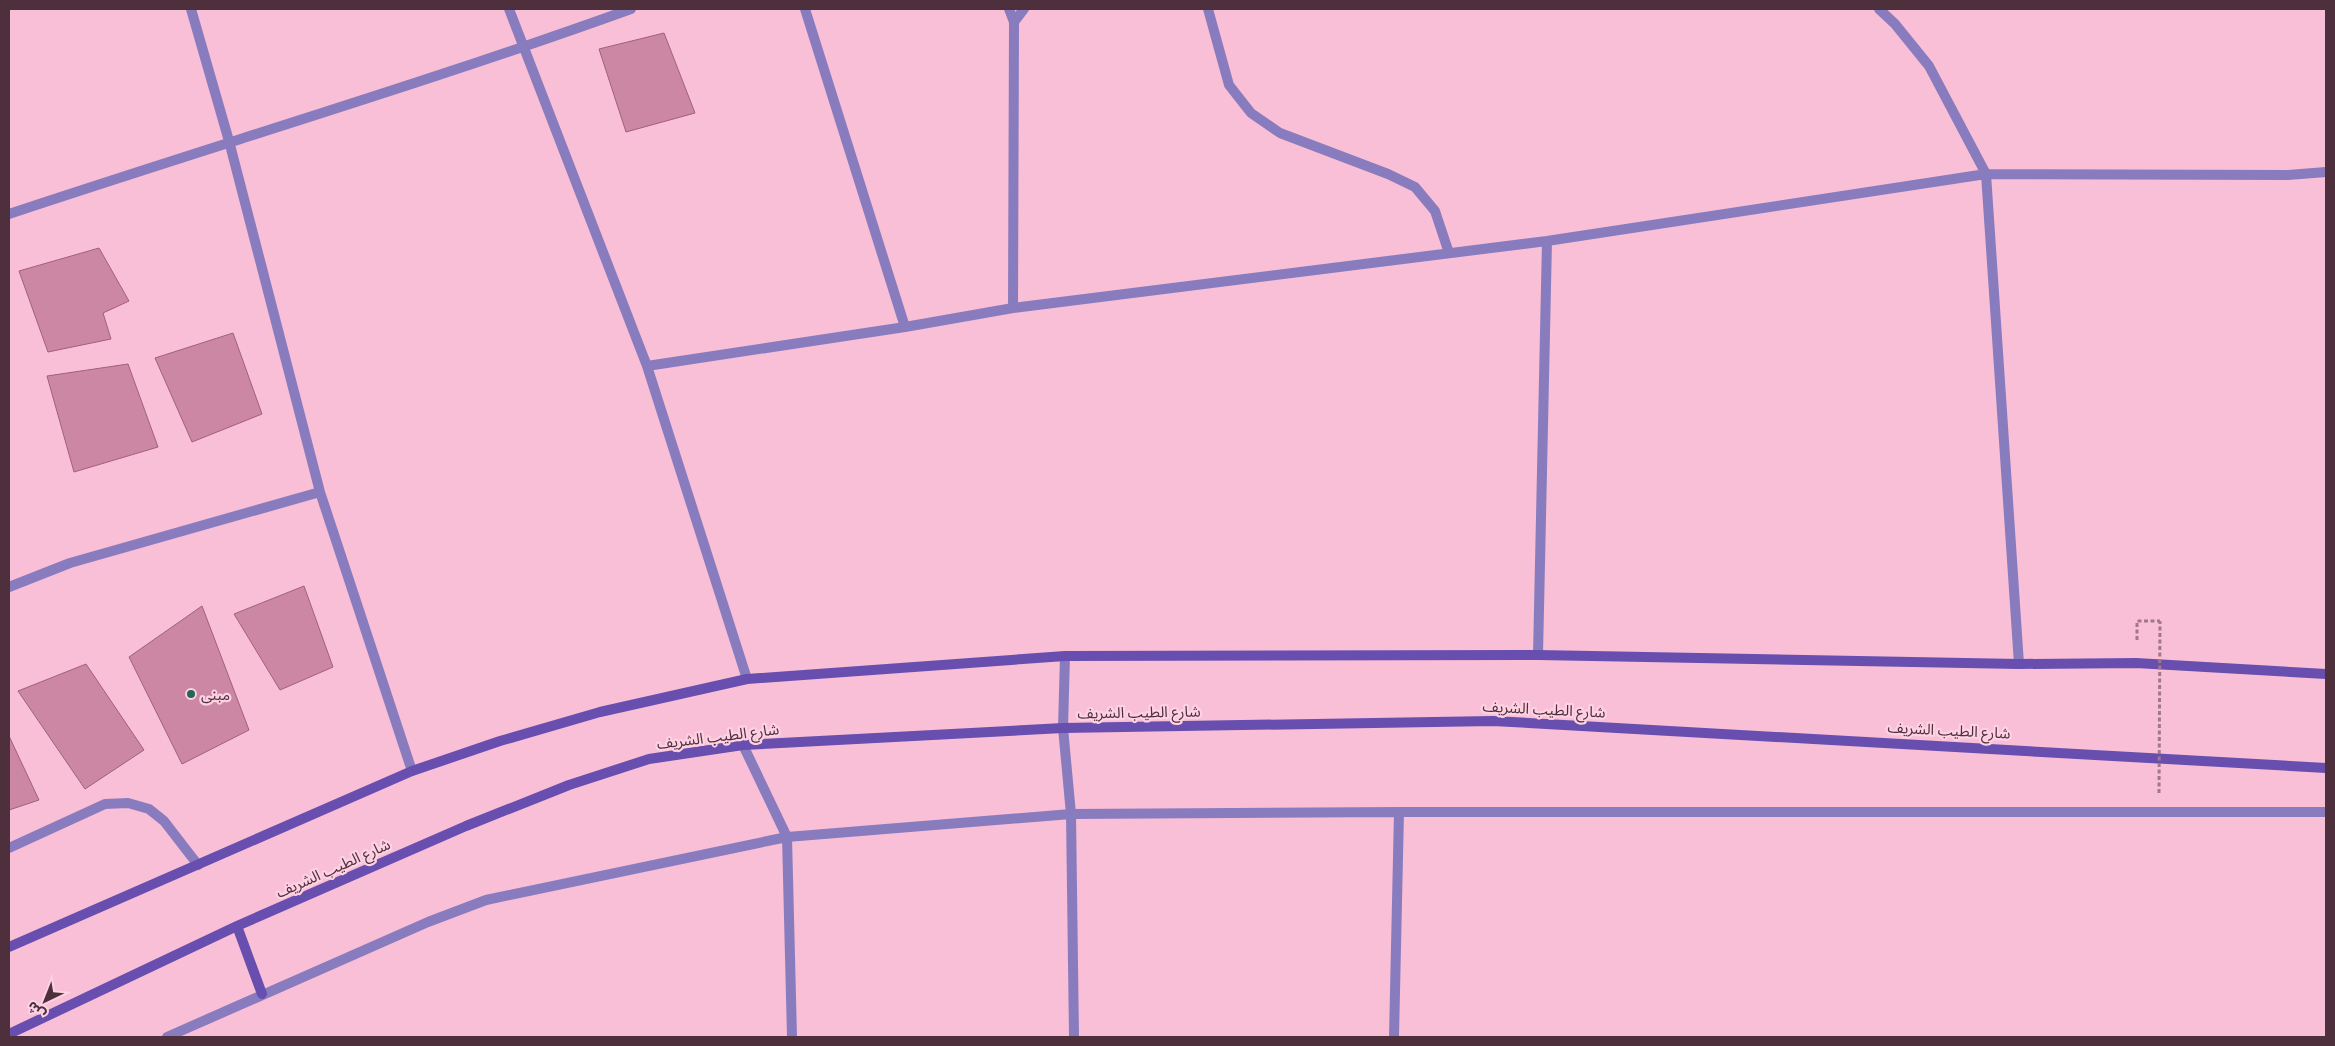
<svg xmlns="http://www.w3.org/2000/svg" width="2335" height="1046" font-family="Merriweather,'Noto Sans Arabic',serif">
<style>
.building{fill:#cb87a4;stroke:#a1607d}
.lines{fill:none;stroke-linecap:round;stroke-linejoin:round}
.path{stroke:#a27788;stroke-width:3;stroke-dasharray:4 2.5;stroke-linecap:butt}
.minor{stroke:#897cbe;stroke-width:10}
.secondary{stroke:#674eaf;stroke-width:10}
.path-bridge{stroke:#a27788;stroke-width:3;stroke-dasharray:4 2.5;stroke-linecap:butt}
.poi-dot{fill:#256655;stroke:#fed1e3;stroke-width:2}
.labels{text-anchor:middle;dominant-baseline:central;stroke-width:4.5;stroke-linejoin:round;paint-order:stroke}
.poi-label{font-size:15px;fill:#4d303c;stroke:#fed1e3;text-anchor:start}
.street-label{font-size:15px;fill:#4d303c;stroke:#fed1e3}
</style>
<rect width="100%" height="100%" fill="#f9bfd7"/>
<path class="building" d="M664,33L695,113L626,132L599,49Z
M99,248L129,301L103,313L111,339L48,352L19,271Z
M233,333L262,414L192,442L155,358Z
M128,364L158,447L74,472L47,376Z
M304,586L333,667L280,690L234,614Z
M202,606L249,730L182,764L129,657Z
M86,664L144,750L85,789L18,691Z
M9,736L39,800L9,810Z"/>
<g class="lines">
<path class="path" d="M2137,640V621H2160"/>
<path class="minor" d="M191,9L229,141L320,492L412,771
M509,9L647,366L747,679
M805,9L905,327
M1009,9L1014,22
M1208,9L1229,85L1251,113L1280,133L1388,174L1415,187L1435,211L1449,253
M1879,9L1895,24L1929,66L1986,174L2019,664
M9,214C216,145 426,83 631,9
M1013,308L1014,22L1024,9
M647,366L905,327L1013,308L1547,241L1986,174L2288,175L2326,172
M9,587L70,563L320,492
M1538,655L1547,241
M1065,656L1063,728L1071,814L1074,1037
M743,745L787,837L792,1037
M9,848L105,804L128,803L149,809L164,821L198,865
M167,1037L428,922L486,900L787,837L1071,814L1399,812H2326
M1394,1037L1399,812"/>
<path class="secondary" d="M237,926L262,994
M9,947L412,771L500,741L600,712L747,679L1065,656L1538,655L2019,664L2136,663L2326,674
M9,1034L237,926L466,826L569,785L649,759L743,745L1063,728L1493,721L2326,768"/>
<path class="path-bridge" d="M2159,793L2160,621"/>
</g>
<circle class="poi-dot" cx="191" cy="694" r="5"/>
<g class="labels">
<g class="poi-label">
<text x="201" y="694">مبنى</text>
</g>
<g class="street-label">
<text transform="translate(1544 709) rotate(3)">شارع الطيب الشريف</text>
<text transform="translate(1139 712) rotate(-1)">شارع الطيب الشريف</text>
<text transform="translate(1949 730) rotate(3)">شارع الطيب الشريف</text>
<text transform="translate(718 736) rotate(-7)">شارع الطيب الشريف</text>
<text transform="translate(333 868) rotate(-24)">شارع الطيب الشريف</text>
</g>
</g>
<rect width="2335" height="1046" fill="none" stroke="#4d303c" stroke-width="20"/>
<g transform="translate(45 1001) rotate(223)" stroke="#fed1e3" stroke-width="4" paint-order="stroke">
<path d="M0-4L9 19L0 12L-9 19Z" fill="#4d303c"/>
<text y="-8" font-size="14" font-weight="bold" text-anchor="middle" fill="#4d303c">ش</text>
</g>
</svg>
